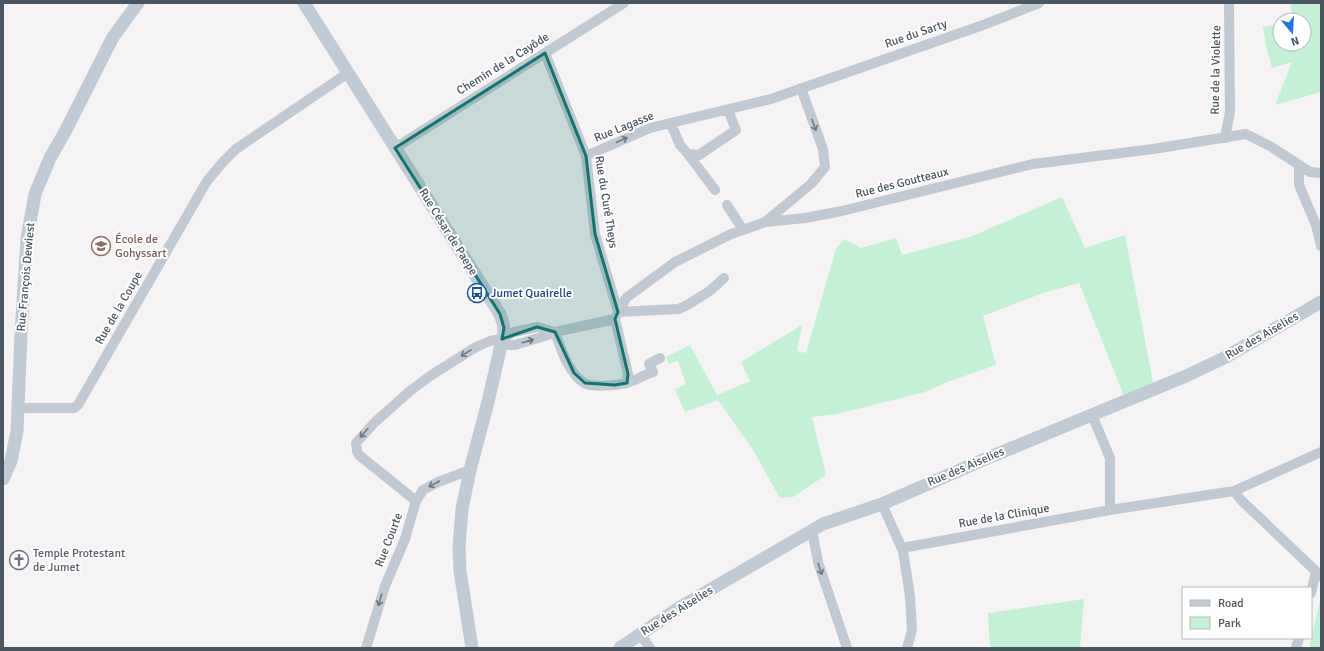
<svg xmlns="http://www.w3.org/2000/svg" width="1324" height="651" font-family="Signika,sans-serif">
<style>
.green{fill:#c3f1d5}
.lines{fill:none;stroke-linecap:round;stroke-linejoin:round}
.street{stroke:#c1cad2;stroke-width:10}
.secondary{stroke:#c1cbd6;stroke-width:13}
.oneway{stroke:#6e7983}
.marked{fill:#0f766e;fill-opacity:0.2;stroke:#0f766e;stroke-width:3;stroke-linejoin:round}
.labels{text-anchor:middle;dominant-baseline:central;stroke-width:4;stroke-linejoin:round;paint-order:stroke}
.street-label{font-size:12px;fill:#4a5661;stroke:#fff}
.education-label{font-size:12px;fill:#785e54;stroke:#fff;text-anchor:start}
.transit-label{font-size:12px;fill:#164399;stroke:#fff;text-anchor:start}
.worship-label{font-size:12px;fill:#5b616d;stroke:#fff;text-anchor:start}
</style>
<rect width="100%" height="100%" fill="#f5f3f3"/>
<path class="green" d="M1294,3H1321V92L1275,105L1292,62L1272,68L1266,46L1263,27L1280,24V44H1304V20H1292L1291,4Z
M1062,197L1085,248L1125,235L1154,388L1126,401L1079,283L1043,293L983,316L996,365L950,381L925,392L837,414L812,417L826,475L793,497L780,498L753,450L718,400L685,412L675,389L686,384L678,361L669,364L666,357L690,345L717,395L750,381L741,362L802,325L797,351L806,353L836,249L844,239L861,248L896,238L902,255L970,237Z
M1321,597V648H1309Z
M1084,599L1080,648H990L988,613Z"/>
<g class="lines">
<path class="street" d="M545,53L586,156L595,234L618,312L679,309L689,304L711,290L724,278
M671,124L680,145L688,154L699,155L736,130L728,110
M1225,138L1230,112L1229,3
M395,148L624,3
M688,154L715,190
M586,156L650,128L771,99L986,24L1039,3
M1299,165V185L1316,225L1321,246
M727,205L743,230
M765,222L811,184L825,167L823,149L801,88
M615,319L626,298L675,262L731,234L743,230L765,222L805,218L842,211L1033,164L1153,149L1246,134L1270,146L1310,172L1321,173
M615,319L628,374L627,383
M555,332C561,349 568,372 584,383C592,388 617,385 627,383C636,380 644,375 653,372L649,364L660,358
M502,339L509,345H515L545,336L555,332L615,319
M19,408H74L78,405L207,181L223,162L236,149L348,73
M1092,415L1110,458V510
M1234,491L1241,500L1321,576
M416,501L359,455L357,451L356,443L375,422L410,391L430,376L476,347L490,341L502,339L514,332L537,327L555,332
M882,504L903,551L910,596L912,630L907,648
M812,531L818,562L847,648
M902,548L1110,510L1234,491L1321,452
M1311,593L1316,572
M640,634L650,648
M366,648L385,586L405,539L416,501L423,490L438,482L470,470
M1296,648L1299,638"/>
<path class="secondary" d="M304,3L500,314L503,323L504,332L488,402L470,470L462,509L459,547L460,571L472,648
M3,479L11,461L17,431L21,333L27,239L35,194L50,158L66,130L113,37L138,3
M620,648L682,606L823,524L882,504L990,457L1186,376L1224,358L1321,302"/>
</g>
<defs><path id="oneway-shaft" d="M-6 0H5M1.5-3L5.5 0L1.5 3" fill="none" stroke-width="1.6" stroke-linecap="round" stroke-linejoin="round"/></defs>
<g class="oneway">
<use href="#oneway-shaft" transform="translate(814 125) rotate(70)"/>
<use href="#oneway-shaft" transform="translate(622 140) rotate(-23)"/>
<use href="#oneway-shaft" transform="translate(528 341) rotate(-16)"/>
<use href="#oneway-shaft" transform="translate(466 353) rotate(148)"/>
<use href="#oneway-shaft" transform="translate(364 433) rotate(132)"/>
<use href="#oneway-shaft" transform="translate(434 484) rotate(152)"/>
<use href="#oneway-shaft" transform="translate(820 569) rotate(71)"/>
<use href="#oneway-shaft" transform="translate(380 600) rotate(107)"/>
</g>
<path class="marked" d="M545,53L586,156L595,234L618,312L615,319L628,374L627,383L615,385L585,383L574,373L555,332L537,327L502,339L504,328L500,314L395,148Z"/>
<defs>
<g id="school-ring" transform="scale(1)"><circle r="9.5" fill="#fff" stroke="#8d6e63" stroke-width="1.5"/><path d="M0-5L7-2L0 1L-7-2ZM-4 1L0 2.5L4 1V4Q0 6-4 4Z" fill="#8d6e63"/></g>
<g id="bus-ring" transform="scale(1)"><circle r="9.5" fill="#fff" stroke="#1a4fb4" stroke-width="1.5"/><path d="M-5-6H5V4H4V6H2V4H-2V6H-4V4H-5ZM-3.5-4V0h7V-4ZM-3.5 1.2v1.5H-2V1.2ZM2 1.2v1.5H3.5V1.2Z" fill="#1a4fb4"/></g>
<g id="church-ring" transform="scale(1)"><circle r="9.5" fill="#fff" stroke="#6b7280" stroke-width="1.5"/><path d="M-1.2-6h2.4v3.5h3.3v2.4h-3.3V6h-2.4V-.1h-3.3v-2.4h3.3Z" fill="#6b7280"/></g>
</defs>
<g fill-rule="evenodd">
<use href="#school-ring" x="101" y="246"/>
<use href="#bus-ring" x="477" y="293"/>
<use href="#church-ring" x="19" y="560"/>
</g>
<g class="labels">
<g class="street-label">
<text transform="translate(916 34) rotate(-19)">Rue du Sarty</text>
<text transform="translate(503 64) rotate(-32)">Chemin de la Cayôde</text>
<text transform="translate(1216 70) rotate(-89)">Rue de la Violette</text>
<text transform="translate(624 127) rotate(-22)">Rue Lagasse</text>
<text transform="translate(902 183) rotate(-14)">Rue des Goutteaux</text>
<text transform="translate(606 202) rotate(81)">Rue du Curé Theys</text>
<text transform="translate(448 232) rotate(58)">Rue César de Paepe</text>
<text transform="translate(26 277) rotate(-85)">Rue François Dewiest</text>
<text transform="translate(119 308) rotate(-60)">Rue de la Coupe</text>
<text transform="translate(1262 336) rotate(-30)">Rue des Aiselies</text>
<text transform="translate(966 467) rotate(-23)">Rue des Aiselies</text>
<text transform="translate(1004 516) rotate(-10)">Rue de la Clinique</text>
<text transform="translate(389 540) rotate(-69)">Rue Courte</text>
<text transform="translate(677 611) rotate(-32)">Rue des Aiselies</text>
</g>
<g class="education-label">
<text x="115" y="239">École de<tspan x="115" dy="14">Gohyssart</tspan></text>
</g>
<g class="transit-label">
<text x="491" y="293">Jumet Quairelle</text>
</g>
<g class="worship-label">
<text x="33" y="553">Temple Protestant<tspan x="33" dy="14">de Jumet</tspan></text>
</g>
</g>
<rect width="1324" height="651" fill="none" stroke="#4a5661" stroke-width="8"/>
<rect x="1182" y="587" width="130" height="52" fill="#ffffff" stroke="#b7bbc0"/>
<rect x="1190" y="600" width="20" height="6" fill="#c1cbd6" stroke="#b7bbc0"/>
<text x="1218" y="607" font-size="12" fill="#4a5661">Road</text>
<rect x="1190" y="617" width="20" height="12" fill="#c3f1d5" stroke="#b7bbc0"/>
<text x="1218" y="627" font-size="12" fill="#4a5661">Park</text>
<g transform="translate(1292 32) rotate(162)"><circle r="19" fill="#ffffff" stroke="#b7bbc0"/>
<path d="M0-3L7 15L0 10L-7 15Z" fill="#1a73e8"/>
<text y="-6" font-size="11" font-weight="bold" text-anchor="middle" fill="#4a5661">N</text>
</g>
</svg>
